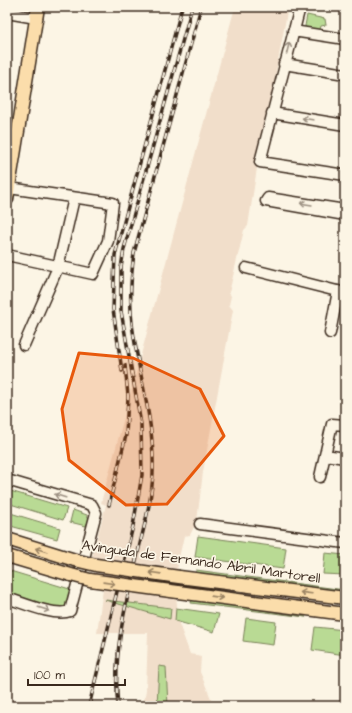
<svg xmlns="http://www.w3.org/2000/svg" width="352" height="713" font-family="'Architects Daughter',sans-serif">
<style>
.built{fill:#f1deca}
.green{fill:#b9da94;stroke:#7a8259}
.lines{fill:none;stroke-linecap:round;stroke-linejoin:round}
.minor-casing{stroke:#3b2a1e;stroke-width:13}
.major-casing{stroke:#3b2a1e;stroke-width:15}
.minor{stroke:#fcf5e5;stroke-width:10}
.major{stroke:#fbddab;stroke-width:12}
.rail-casing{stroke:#3b2a1e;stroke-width:3.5}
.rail{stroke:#fcf5e5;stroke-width:2;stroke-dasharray:6;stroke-linecap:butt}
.major-bridge-casing{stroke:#3b2a1e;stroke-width:15;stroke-linecap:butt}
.major-bridge{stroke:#fbddab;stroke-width:12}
.oneway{stroke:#9c9082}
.oneway2{stroke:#9b8464}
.marked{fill:#e8590c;fill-opacity:0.2;stroke:#e8590c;stroke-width:3;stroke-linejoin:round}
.labels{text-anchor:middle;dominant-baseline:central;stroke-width:3.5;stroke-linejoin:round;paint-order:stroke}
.street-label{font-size:14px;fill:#3b2a1e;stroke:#fcf5e5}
</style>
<rect width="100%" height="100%" fill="#fcf5e5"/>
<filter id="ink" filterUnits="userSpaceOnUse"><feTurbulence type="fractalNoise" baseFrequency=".025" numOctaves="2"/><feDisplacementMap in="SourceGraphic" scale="8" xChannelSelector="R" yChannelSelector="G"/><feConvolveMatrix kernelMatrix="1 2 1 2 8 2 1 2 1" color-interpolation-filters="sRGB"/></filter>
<g filter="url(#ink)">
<path class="built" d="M235,7H288L275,78L276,85L255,163L257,168L248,226L244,230L229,293L231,296L229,305L233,310L203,472L197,521L190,535L184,536L178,562L176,592L178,621L190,654L201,656L200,672L214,706H143L146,690L148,633H97L107,559L92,557L106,505L101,503L102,499Z"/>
<path class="green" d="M307,15L325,19L326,25L321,26L319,31L307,29L305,26Z
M7,490L67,508L63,520L7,503Z
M73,510L87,515L89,519L86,526L70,522Z
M7,512L60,528L57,539L7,525Z
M198,536L286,548L283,569L195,557Z
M325,553L345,555V575L323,574Z
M7,570L73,590L68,607L60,612L7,596Z
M196,570L345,590V593L196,573Z
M192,599L306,617L191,603Z
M105,600L171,608L170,619Z
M176,608L219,614L214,632L175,621Z
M246,618L276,622L273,645L243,641Z
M315,627L345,630V655L312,650Z
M159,666L166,667L168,706H157Z"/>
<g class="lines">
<g class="minor-casing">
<path id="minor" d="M300,7L260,162L345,175
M7,13L36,18
M293,31L345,39
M284,64L345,74
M272,113L345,125
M345,210L268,198L266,201L345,215
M7,255L93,274L108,241L113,203L9,188
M246,268L345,293
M330,333L338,291
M24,345L58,267L74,198
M325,455L345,458
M320,477L332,424L345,425
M7,480L92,505L96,513L70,611C55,617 23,603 7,598
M200,524L345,543"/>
</g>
<g class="major-casing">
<path id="major" d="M7,199L38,7
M7,539L75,560
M7,556L71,575
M179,577L345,598
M178,592L345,614"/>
</g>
<use href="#minor" class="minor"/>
<use href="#major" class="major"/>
<g class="rail-casing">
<path id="rail" d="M122,371L113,309L115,255L182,7
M109,505L126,435L128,396L125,365
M89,706L133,526L142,475L141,424L121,311V268L124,249L192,7
M118,706C112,651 127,600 139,548C145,523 152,498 153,473C155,421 138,374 132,323C129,299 131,276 134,253L201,7"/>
</g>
<use href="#rail" class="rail"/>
<g class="major-bridge-casing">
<path id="major-bridge" d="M75,560L96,565L179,577
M71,575L90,580L178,592"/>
</g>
<use href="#major-bridge" class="major-bridge"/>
</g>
<defs><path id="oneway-shaft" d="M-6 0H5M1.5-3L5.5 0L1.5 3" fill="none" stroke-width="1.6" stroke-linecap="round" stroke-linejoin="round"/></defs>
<g class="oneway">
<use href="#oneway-shaft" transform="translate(288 48) rotate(-76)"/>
<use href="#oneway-shaft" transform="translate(308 119) rotate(-171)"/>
<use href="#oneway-shaft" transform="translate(306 204) rotate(-171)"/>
<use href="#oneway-shaft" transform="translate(60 496) rotate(-163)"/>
<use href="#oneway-shaft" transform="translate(44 609) rotate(17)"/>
</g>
<g class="oneway2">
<use href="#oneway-shaft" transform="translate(41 550) rotate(-163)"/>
<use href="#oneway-shaft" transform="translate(155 573) rotate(-172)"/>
<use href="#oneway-shaft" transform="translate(109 583) rotate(8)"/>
<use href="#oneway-shaft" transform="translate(306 593) rotate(-173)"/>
<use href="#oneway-shaft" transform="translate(217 597) rotate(8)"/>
</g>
</g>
<path class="marked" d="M79,353L133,358L200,389L224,436L167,504L126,505L69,460L62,409Z"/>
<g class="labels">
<g class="street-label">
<text transform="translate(201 562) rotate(8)">Avinguda de Fernando Abril Martorell</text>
</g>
</g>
<rect width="352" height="713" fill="none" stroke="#fcf5e5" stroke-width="24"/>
<rect x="12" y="12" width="328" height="689" fill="none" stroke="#3b2a1e" stroke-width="1.5" filter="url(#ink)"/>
<path d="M28 679v6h97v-6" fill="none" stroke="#3b2a1e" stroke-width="2"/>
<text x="34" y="679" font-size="12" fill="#3b2a1e" stroke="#fcf5e5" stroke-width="3" paint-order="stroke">100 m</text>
</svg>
